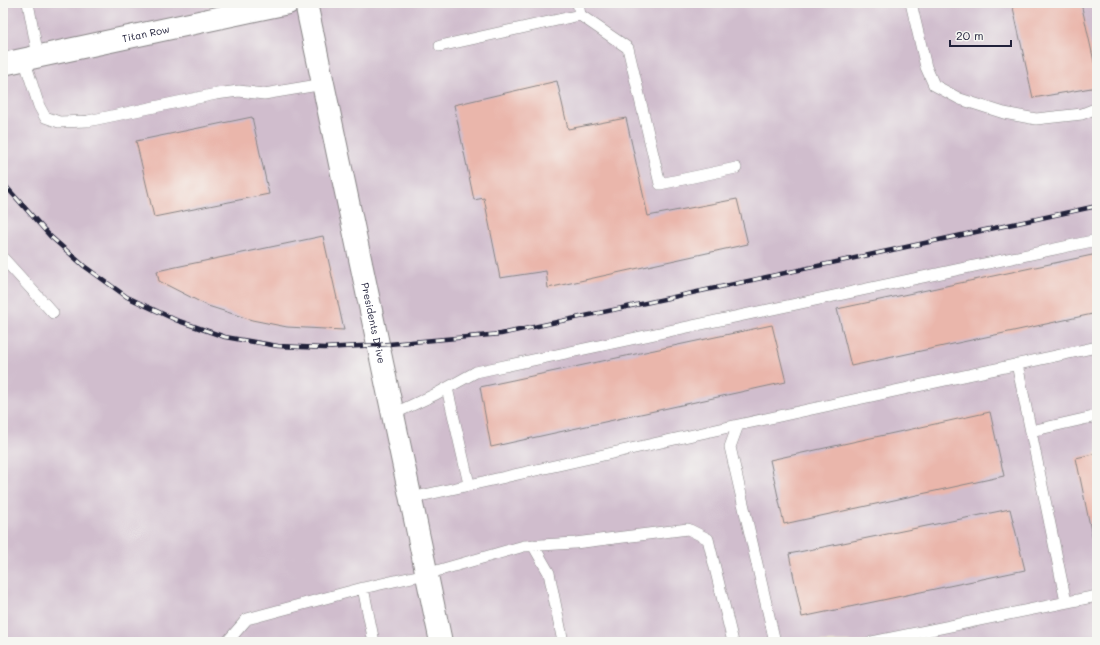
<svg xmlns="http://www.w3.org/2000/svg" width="1100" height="645" font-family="Mali,sans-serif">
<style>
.industrial{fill:#d0bdcd}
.building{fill:#eab6ab}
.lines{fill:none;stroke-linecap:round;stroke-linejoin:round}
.lane-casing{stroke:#888586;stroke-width:12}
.street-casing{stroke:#888586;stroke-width:24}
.secondary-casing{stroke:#888586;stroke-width:24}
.lane{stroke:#fff;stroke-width:11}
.street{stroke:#fff;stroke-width:22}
.secondary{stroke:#fff;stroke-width:22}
.rail-casing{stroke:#22223b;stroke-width:4.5}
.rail{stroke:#f6f6f2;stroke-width:3;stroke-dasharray:9;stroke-linecap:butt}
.labels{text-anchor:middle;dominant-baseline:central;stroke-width:3.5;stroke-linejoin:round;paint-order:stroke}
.street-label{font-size:10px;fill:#22223b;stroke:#f6f6f2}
</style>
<rect width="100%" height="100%" fill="#f6f6f2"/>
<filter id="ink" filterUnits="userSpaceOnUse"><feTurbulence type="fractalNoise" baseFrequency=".025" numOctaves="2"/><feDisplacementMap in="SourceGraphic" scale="8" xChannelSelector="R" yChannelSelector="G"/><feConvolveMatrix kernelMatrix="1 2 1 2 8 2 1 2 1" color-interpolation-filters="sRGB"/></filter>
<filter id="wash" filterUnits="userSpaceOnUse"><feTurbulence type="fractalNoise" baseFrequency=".012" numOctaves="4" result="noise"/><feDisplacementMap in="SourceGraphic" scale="16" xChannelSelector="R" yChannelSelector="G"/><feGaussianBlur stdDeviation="0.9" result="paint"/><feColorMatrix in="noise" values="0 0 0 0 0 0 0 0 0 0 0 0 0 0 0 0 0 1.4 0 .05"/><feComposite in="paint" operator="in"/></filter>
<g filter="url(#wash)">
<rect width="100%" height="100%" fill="#eee8d0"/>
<path class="industrial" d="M3,3H1097V642H3Z"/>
<g id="blocks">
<path class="building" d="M1012,3H1081L1097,75V87L1033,98Z
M557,81L568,129L626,118L648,216L737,199L748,244L548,288L546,271L500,278L484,198L474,200L454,105Z
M252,117L269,194L154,217L136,141Z
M323,236L344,330L287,327L252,320L208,306L159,281L157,271Z
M1097,254V313L851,366L837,309Z
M772,325L786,382L491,447L480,387Z
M990,412L1004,476L784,524L770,460Z
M1097,453V555H1096L1076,458Z
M1010,509L1025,570L802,617L789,554Z"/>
</g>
</g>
<g filter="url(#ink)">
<use href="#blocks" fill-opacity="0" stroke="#888586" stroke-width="1"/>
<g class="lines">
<g class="lane-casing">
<path id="lane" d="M28,3L38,56
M578,3L580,15L628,48L660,184L736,168
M911,3L926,67L934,85L960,99L1004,113L1036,119L1082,114L1097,108
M440,46L580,15
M24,59L39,106L45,117L59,122L88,121L216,94L239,91L264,94L324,84
M3,258L53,313
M1017,364L1066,602
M447,388L469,484
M393,414L436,394L476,372L1097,240
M1031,431L1097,416
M411,498L738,425
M533,545L549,573L563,642
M363,588L374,642
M227,642L247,619L363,588L426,574L524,546L575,543L688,529L708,539L733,642
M775,642L730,447L738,425L1097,347
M872,642L1097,596"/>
</g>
<g class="street-casing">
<g id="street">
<path id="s1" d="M3,64L288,3"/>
</g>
</g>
<g class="secondary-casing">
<g id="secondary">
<path id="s2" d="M306,3L441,642"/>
</g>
</g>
<use href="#lane" class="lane"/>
<use href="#street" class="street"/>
<use href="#secondary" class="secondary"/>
<g class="rail-casing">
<path id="rail" d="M3,183L50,236L84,266L127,297L176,320L225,337L278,346L324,348L378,345L501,334L1097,206"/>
</g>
<use href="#rail" class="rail"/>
</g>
</g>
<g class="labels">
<g class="street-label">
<text stroke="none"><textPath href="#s1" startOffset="146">Titan Row</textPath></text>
<text stroke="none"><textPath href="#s2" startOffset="327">Presidents Drive</textPath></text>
</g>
</g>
<rect width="1100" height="645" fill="none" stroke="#f6f6f2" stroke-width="16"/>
<path d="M950 40v6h61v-6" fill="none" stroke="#22223b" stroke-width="2"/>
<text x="956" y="40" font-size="12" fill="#22223b" stroke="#f6f6f2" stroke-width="3" paint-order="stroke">20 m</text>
</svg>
